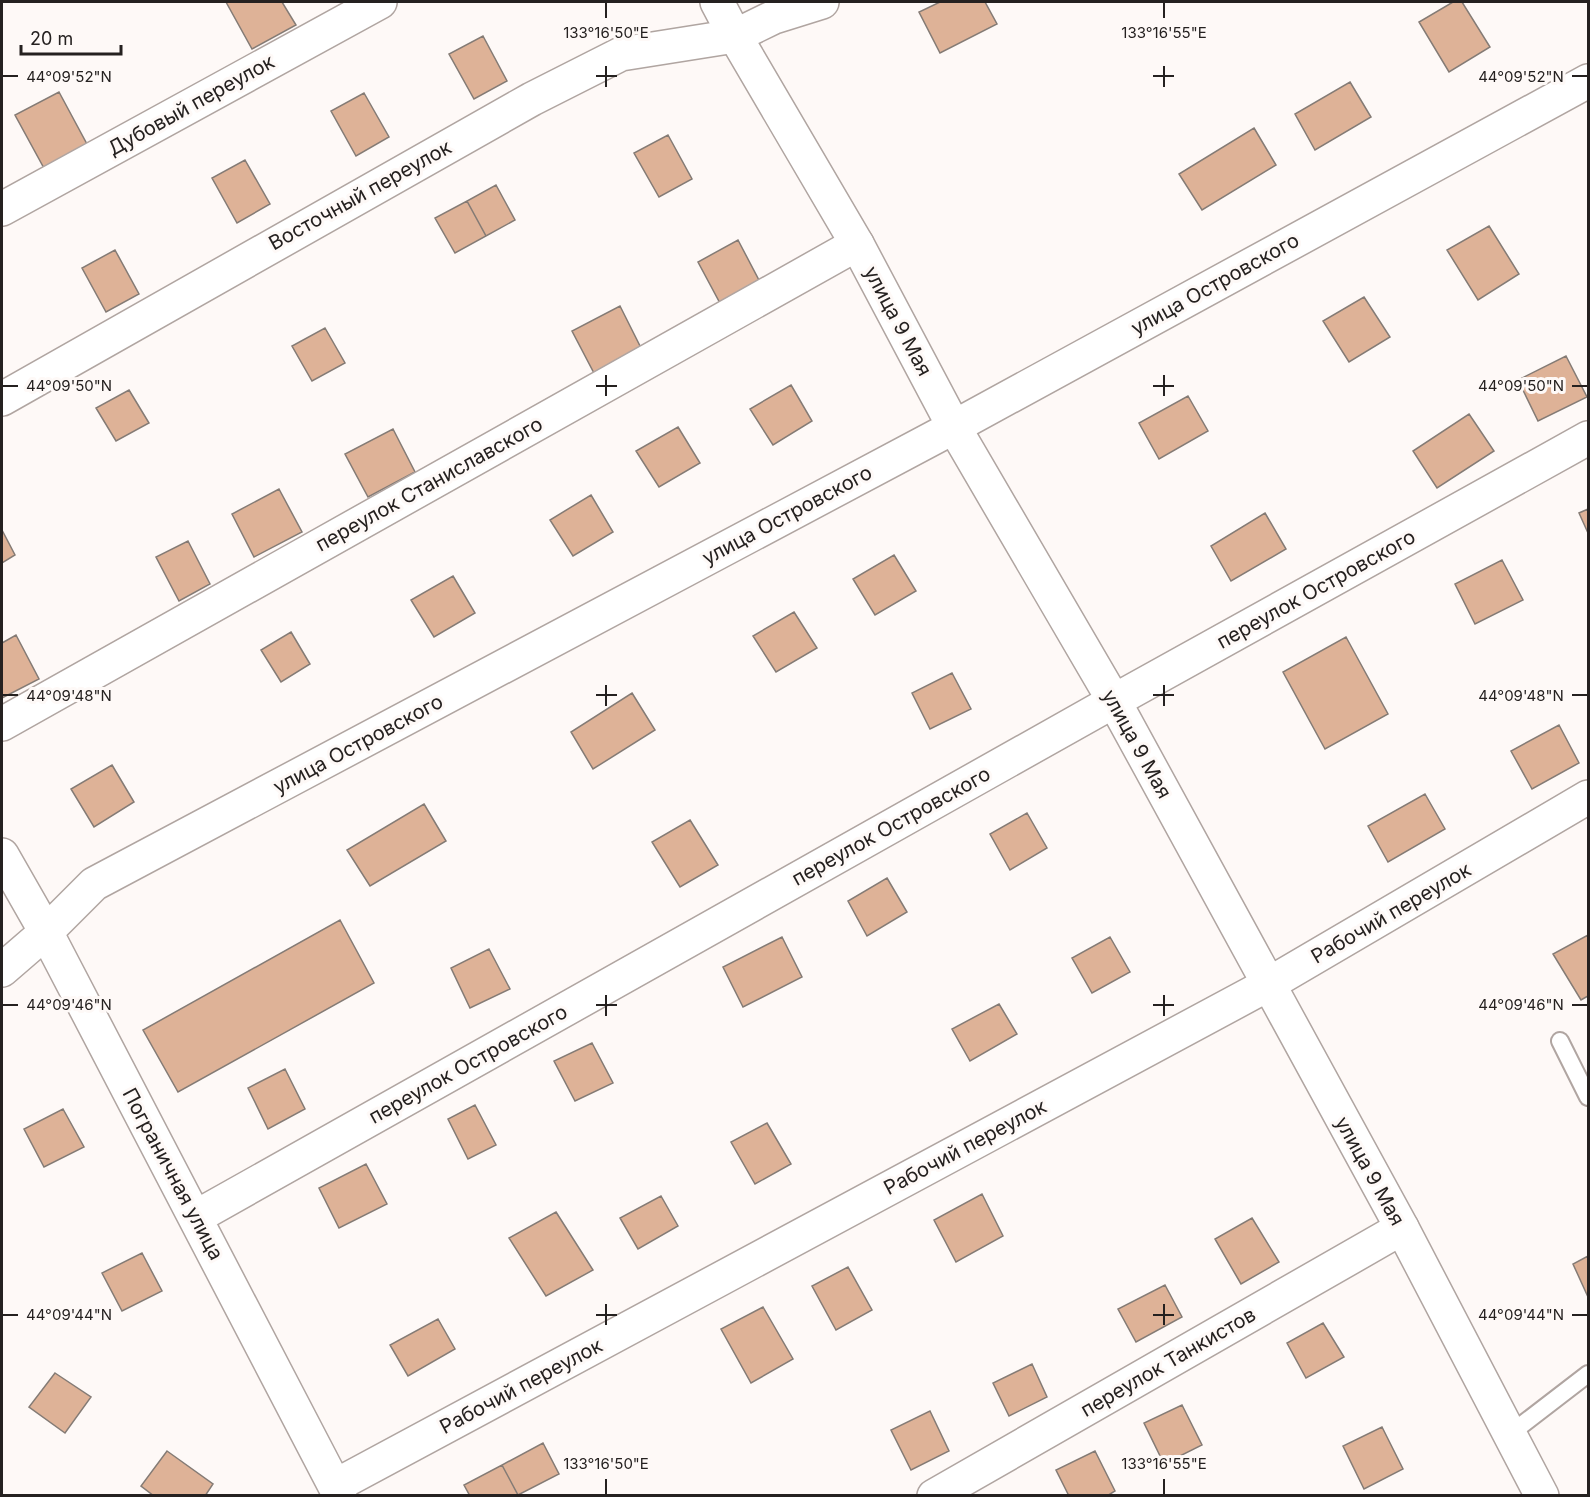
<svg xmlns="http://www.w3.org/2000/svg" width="1590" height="1497" font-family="Inter,sans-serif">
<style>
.building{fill:#deb297;stroke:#847b75;stroke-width:1.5}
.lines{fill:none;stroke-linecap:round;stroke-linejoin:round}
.lane-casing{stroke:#b0a5a1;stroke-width:20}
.street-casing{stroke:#b0a5a1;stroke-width:36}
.secondary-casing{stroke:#b0a5a1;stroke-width:36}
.primary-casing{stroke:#b0a5a1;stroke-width:36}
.lane{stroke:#fff;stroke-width:16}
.street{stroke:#fff;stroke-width:33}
.secondary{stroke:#fff;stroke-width:33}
.primary{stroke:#fff;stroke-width:33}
.ticks{fill:none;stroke:#252120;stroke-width:2}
.labels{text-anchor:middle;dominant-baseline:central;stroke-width:6;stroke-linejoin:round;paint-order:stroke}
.street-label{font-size:20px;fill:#252120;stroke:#fef9f7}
.ticks-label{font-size:15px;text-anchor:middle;fill:#252120;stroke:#fef9f7;stroke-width:6;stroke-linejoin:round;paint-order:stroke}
</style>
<rect width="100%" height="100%" fill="#fef9f7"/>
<path class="building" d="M226,2H282L296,25L252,49Z
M940,2H985L997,24L940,53L919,12Z
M1453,2H1462L1490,47L1449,72L1419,22Z
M483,36L507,81L474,99L449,54Z
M1350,82L1371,117L1315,150L1295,114Z
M59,92L88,146L45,170L15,115Z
M364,93L389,137L356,156L331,111Z
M1254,128L1276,165L1202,210L1179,174Z
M668,135L692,179L659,197L634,153Z
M245,160L270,204L237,223L212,178Z
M496,185L515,220L486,236L467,201Z
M467,201L486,236L455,253L435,218Z
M1489,226L1519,274L1478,300L1447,250Z
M738,240L761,284L721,305L698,262Z
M115,250L139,294L106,312L82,268Z
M1364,297L1390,337L1349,362L1323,321Z
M620,306L642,350L595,375L572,331Z
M325,328L345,363L312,381L292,346Z
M1566,356L1587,397L1538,421L1518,380Z
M791,385L812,421L773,445L750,409Z
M129,390L149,423L116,441L96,408Z
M1188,396L1208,431L1159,459L1139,423Z
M1469,414L1494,451L1437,488L1413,451Z
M678,427L700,463L659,487L636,451Z
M393,429L415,472L368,497L345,454Z
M279,489L302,532L254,557L232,514Z
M591,495L613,532L573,556L550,520Z
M1588,509V533L1579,513Z
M1265,513L1286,549L1231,581L1211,546Z
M2,530L15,555L2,563Z
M188,541L210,584L179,601L156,557Z
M894,555L916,591L875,615L853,579Z
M1502,560L1523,600L1475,624L1455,584Z
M453,576L475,613L434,637L411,600Z
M794,612L817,648L776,672L753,636Z
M291,632L310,664L281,682L261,650Z
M16,635L39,679L2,698V643Z
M1346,637L1388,714L1325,749L1283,672Z
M952,673L971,709L930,729L912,693Z
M632,693L655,730L593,769L571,732Z
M1559,725L1579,763L1532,789L1511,751Z
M112,765L134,802L94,827L71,789Z
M1425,794L1445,829L1388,862L1368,826Z
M424,804L446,841L370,886L347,850Z
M1027,813L1047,848L1010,870L990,834Z
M690,820L718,865L680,887L652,842Z
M887,878L907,912L867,936L848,901Z
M340,920L374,983L178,1092L143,1030Z
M1588,935V996L1581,1000L1553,954Z
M782,937L802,977L743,1007L723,967Z
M1110,937L1130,972L1092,993L1072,958Z
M489,949L510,989L470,1008L451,968Z
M999,1004L1017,1034L970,1061L952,1029Z
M592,1043L613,1083L575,1101L554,1061Z
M285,1069L305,1109L268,1129L248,1088Z
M475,1105L496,1145L468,1159L448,1119Z
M63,1109L84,1147L44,1167L24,1129Z
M767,1123L791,1164L755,1184L731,1142Z
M366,1164L387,1204L339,1228L319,1188Z
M982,1194L1003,1236L956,1262L934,1220Z
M661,1196L678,1226L638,1249L620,1218Z
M556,1212L593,1270L546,1296L509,1238Z
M1252,1218L1279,1262L1241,1284L1215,1239Z
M142,1253L162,1291L122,1311L102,1273Z
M1588,1256V1297L1573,1264Z
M848,1267L872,1310L836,1330L812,1286Z
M1165,1285L1182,1317L1136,1342L1118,1309Z
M763,1307L793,1359L751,1383L721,1329Z
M438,1319L455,1349L408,1376L390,1345Z
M1323,1323L1344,1357L1306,1378L1287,1343Z
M1032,1364L1047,1397L1009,1416L993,1383Z
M55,1373L91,1397L65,1433L29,1407Z
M1182,1405L1202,1445L1164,1464L1144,1423Z
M930,1411L949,1451L911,1470L891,1430Z
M1382,1427L1403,1469L1364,1489L1343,1446Z
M543,1443L559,1474L518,1495L502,1465Z
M167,1451L213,1484L205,1496H154L141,1486Z
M1095,1451L1115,1491L1107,1496H1069L1056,1470Z
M502,1465L518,1495L470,1496L464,1485Z"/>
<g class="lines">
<g class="lane-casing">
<path id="lane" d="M1560,1041L1588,1097
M1510,1434L1588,1374"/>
</g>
<g class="street-casing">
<path id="street" d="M2,209L380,2
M2,399L532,99L621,54L735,36L774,17L822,2
M2,724L857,244
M2,855L46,932L340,1496
M196,1217L1114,701L1588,438
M335,1486L1269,984L1588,797
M934,1496L1402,1228"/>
</g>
<g class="secondary-casing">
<path id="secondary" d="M2,970L46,932L94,884L954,427L1588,81"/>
</g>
<g class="primary-casing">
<path id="primary" d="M717,2L735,36L857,244L954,427L1114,701L1402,1228L1542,1496"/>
</g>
<use href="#lane" class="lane"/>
<use href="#street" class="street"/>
<use href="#secondary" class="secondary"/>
<use href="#primary" class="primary"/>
</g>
<path class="ticks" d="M606,3V18M1164,3V18M606,66V87M1164,66V87M3,76H18M596,76H617M1153,76H1174M1572,76H1587M606,375V396M1164,375V396M3,386H18M596,386H617M1153,386H1174M1572,386H1587M606,685V706M1164,685V706M3,695H18M596,695H617M1153,695H1174M1572,695H1587M606,995V1016M1164,995V1016M3,1005H18M596,1005H617M1153,1005H1174M1572,1005H1587M606,1304V1325M1164,1304V1325M3,1315H18M596,1315H617M1153,1315H1174M1572,1315H1587M606,1479V1494M1164,1479V1494"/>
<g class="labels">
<g class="street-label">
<text transform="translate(191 105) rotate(-29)">Дубовый переулок</text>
<text transform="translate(360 195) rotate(-29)">Восточный переулок</text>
<text transform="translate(1215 284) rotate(-29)">улица Островского</text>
<text transform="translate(898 321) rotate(62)">улица 9 Мая</text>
<text transform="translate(429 484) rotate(-29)">переулок Станиславского</text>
<text transform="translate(787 515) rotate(-28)">улица Островского</text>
<text transform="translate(1316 589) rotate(-29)">переулок Островского</text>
<text transform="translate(358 744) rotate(-28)">улица Островского</text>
<text transform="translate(1137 744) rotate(61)">улица 9 Мая</text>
<text transform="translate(891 826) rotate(-29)">переулок Островского</text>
<text transform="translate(1391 913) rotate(-30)">Рабочий переулок</text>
<text transform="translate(468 1064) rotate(-29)">переулок Островского</text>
<text transform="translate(965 1147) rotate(-28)">Рабочий переулок</text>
<text transform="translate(1370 1171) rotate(61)">улица 9 Мая</text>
<text transform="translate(173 1174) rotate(62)">Пограничная улица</text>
<text transform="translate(1168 1362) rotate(-30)">переулок Танкистов</text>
<text transform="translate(521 1386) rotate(-28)">Рабочий переулок</text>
</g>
</g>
<g class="ticks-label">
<text x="606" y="38">133°16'50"E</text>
<text x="1164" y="38">133°16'55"E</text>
<text x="69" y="82">44°09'52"N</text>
<text x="1521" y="82">44°09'52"N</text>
<text x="69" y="391">44°09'50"N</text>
<text x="1521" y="391">44°09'50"N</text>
<text x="69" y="701">44°09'48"N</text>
<text x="1521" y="701">44°09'48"N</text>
<text x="69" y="1010">44°09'46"N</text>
<text x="1521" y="1010">44°09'46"N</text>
<text x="69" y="1320">44°09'44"N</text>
<text x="1521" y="1320">44°09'44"N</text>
<text x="606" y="1469">133°16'50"E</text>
<text x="1164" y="1469">133°16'55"E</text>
</g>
<rect width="1590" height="1497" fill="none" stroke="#252120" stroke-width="6"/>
<path d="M21 45v9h100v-9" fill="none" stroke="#252120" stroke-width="3"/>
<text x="30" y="45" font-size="18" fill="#252120" stroke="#fef9f7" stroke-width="4.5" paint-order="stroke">20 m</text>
</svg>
